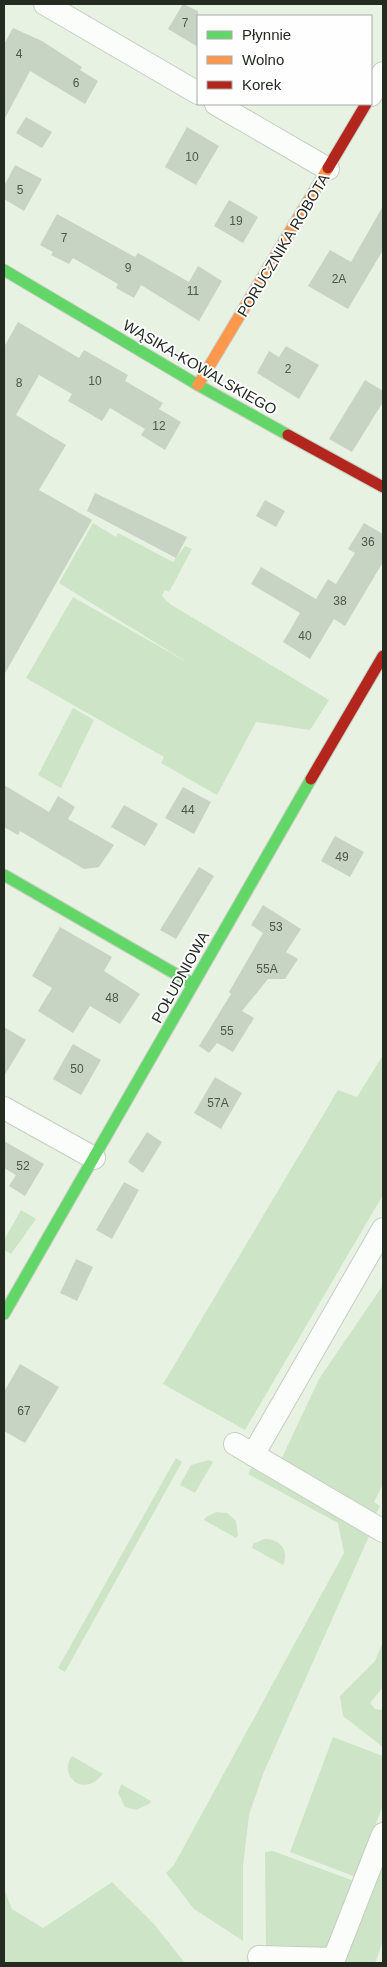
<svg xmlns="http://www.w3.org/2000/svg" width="387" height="1967" font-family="Helvetica,sans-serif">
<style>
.green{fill:#cee4c6}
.building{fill:#c7d3c3}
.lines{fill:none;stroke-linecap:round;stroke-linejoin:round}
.street-casing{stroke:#c5cec2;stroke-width:24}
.fast-casing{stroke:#c5cec2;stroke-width:13}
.slow-casing{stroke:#c5cec2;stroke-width:13}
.jam-casing{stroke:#c5cec2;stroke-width:13}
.street{stroke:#fbfdfb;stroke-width:22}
.fast{stroke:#63d668;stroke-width:11}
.slow{stroke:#ff974d;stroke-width:11}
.jam{stroke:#b3261e;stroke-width:11}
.labels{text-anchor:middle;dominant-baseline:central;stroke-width:4;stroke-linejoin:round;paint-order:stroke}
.number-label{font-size:12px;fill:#4d564a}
.street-label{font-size:15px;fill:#242c22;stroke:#fefefe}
</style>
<rect width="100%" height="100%" fill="#e7f2e3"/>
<path class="green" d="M93,523L116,537L118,533L173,562L185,546L192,549L169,592L165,590L162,596L170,604L329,700L310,730L256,722L217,795L161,763L164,757L26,678L73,597L190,664L59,583Z
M73,708L94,720L61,788L38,775Z
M383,1055V1195L245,1430L163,1384L338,1090L357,1097Z
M21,1210L36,1219L11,1254L4,1250V1240Z
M383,1285V1484L374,1502L380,1506L376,1514L280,1462L319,1379Z
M176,1458L182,1462L65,1672L58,1668Z
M209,1460L213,1462L195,1493L180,1485L191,1465Z
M253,1465L370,1534L263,1774L249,1815L243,1866V1941L194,1909L166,1873L174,1865L344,1553L338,1523L248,1474Z
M216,1512L227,1513L236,1521L238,1535L236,1538L204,1520L206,1517Z
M264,1539C279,1538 290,1550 283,1565L252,1548L253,1544Z
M383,1642V1687L370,1703L375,1709L383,1710V1747L343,1716L340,1696L375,1661Z
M333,1737L383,1756V1805L356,1877L290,1852Z
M72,1756L103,1774C99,1778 96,1782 90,1784C73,1789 61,1770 72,1756Z
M121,1784L151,1801L149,1804L136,1810L125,1807L118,1793Z
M273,1851L354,1881L329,1949L266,1947L265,1852Z
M383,1859V1941L375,1963H341Z
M112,1882L154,1924L185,1963H4V1889L12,1909L43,1928Z"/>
<path class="building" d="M183,4L198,11V47L168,29Z
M13,28L42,41L82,67L80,70L98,81L85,104L30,71L4,120V44Z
M26,117L52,132L42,148L16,133Z
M187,127L219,146L196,185L165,167Z
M15,165L42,179L24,211L4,199V186Z
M229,200L258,217L243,243L214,226Z
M383,206V250L348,309L308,286L330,250L351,262Z
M57,214L135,257L138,253L189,282L198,266L222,281L199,321L141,285L134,298L116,288L118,284L73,258L69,264L51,255L53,252L40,245Z
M18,322L79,358L84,350L128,375L125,381L163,403L159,409L181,422L165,450L141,435L145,429L110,408L102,421L68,401L72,394L39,375L16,415L66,445L39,490L92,520L4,675V347Z
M286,346L319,365L299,399L257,373L269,351L279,357Z
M365,380L383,391V402L352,452L329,439Z
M95,493L187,537L176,558L87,511Z
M265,500L285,511L276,527L256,516Z
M364,523L383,534V562L345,626L334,619L310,659L283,642L300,613L251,584L261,567L316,599L328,579L336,584L355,553L348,549Z
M4,785L49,812L58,796L75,807L68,819L114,845L99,867L84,869L20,831L18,835L4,827Z
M183,787L211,802L194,834L165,818Z
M124,805L158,824L145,846L111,827Z
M335,836L364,852L350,877L321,861Z
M199,867L214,876L176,939L160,930Z
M263,905L301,929L286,952L298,959L285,979H268L242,1011L254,1018L233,1052L217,1043L209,1053L199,1046L231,994L229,992L263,933L251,925Z
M60,927L112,957L104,971L140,994L120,1024L90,1006L73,1033L38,1011L52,988L32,976Z
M4,1027L26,1040L4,1076Z
M73,1044L101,1060L81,1095L53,1079Z
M215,1077L242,1093L221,1129L194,1113Z
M147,1132L162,1142L143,1173L128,1162Z
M4,1141L44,1164L25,1196L9,1186L16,1175L4,1168Z
M124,1182L139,1190L112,1239L96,1230Z
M76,1259L93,1267L77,1301L60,1293Z
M20,1364L59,1387L25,1443L4,1431V1392Z"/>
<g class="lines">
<g class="street-casing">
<path id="street" d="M45,4L198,93
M371,95L383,73
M216,104L328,169
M4,1108L94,1158
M235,1444L383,1531
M253,1455L383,1229
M259,1957L334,1959L383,1834"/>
</g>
<g class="fast-casing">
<path id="fast" d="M4,270L198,385L288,435
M4,875L193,984
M4,1314L311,779"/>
</g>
<g class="slow-casing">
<path id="slow" d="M198,385L328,168"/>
</g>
<g class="jam-casing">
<path id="jam" d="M328,168L366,104
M288,435L383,487
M311,779L383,656"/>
</g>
<use href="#street" class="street"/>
<use href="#fast" class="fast"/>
<use href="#slow" class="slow"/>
<use href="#jam" class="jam"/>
</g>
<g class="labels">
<g class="number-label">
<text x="185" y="23">7</text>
<text x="19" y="54">4</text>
<text x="76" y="83">6</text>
<text x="192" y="157">10</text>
<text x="20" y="190">5</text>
<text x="236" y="221">19</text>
<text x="64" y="238">7</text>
<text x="128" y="268">9</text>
<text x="339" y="279">2A</text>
<text x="193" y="291">11</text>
<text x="288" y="369">2</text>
<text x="95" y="381">10</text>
<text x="19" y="383">8</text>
<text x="159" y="426">12</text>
<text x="368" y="542">36</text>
<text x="340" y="601">38</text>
<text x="305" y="636">40</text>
<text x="188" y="810">44</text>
<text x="342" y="857">49</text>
<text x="276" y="927">53</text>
<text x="267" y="969">55A</text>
<text x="112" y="998">48</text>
<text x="227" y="1031">55</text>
<text x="77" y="1069">50</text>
<text x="218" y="1103">57A</text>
<text x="23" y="1166">52</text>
<text x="24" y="1411">67</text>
</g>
<g class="street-label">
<text transform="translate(283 245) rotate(-59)">PORUCZNIKA ROBOTA</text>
<text transform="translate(200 367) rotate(30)">WĄSIKA-KOWALSKIEGO</text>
<text transform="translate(180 977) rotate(-61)">POŁUDNIOWA</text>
</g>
</g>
<rect width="387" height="1967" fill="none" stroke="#242c22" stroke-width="10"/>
<rect x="197" y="15" width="175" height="90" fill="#fefefe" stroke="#a7aaa6"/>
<rect x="207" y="31" width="25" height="8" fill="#63d668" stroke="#a7aaa6"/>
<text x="242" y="40" font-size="15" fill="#242c22">Płynnie</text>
<rect x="207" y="56" width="25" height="8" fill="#ff974d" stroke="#a7aaa6"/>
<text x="242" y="65" font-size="15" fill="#242c22">Wolno</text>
<rect x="207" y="81" width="25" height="8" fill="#b3261e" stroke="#a7aaa6"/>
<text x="242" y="90" font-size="15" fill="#242c22">Korek</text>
</svg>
